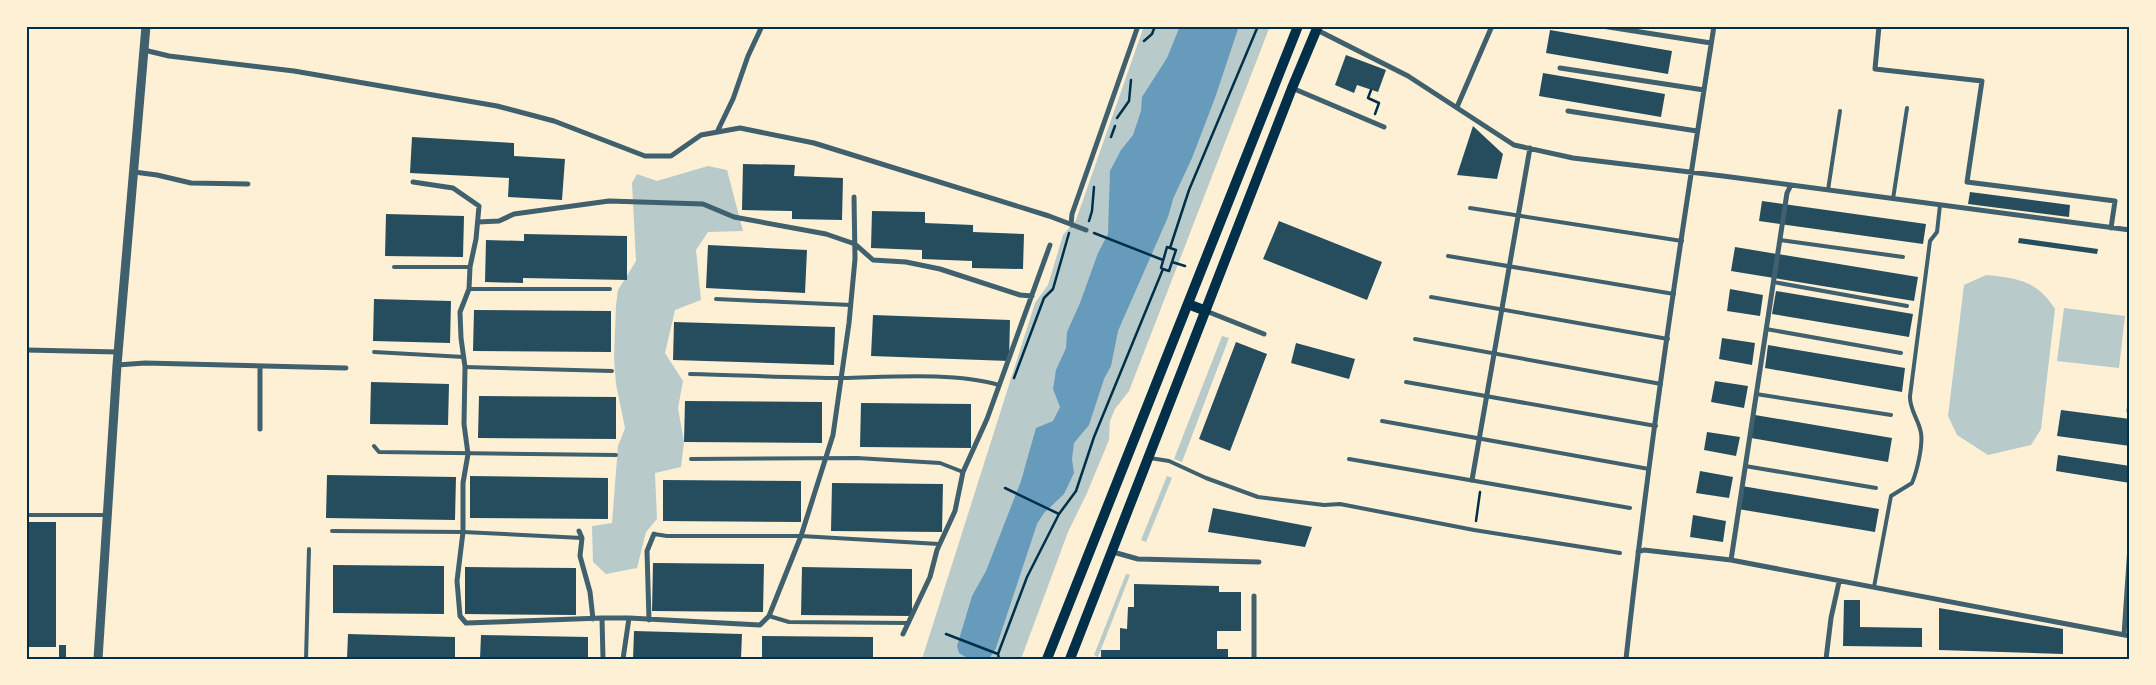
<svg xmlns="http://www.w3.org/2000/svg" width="2156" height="685" font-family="'Noto Serif',serif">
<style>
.green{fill:#b9caca}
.water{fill:#669bbc}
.building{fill:#264d5e}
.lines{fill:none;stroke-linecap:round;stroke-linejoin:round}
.path{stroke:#003049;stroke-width:2.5}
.service{stroke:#3f606c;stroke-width:4}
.minor{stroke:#3f606c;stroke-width:5}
.tertiary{stroke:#3f606c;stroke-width:9}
.secondary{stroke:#003049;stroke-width:10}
.neatline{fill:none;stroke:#003049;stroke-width:2}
</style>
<rect width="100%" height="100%" fill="#fdf0d5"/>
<path class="green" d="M1144,26H1270L1129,391L1115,409L1110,421L1109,440L1087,493L1068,532L1021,659H922L1035,303L1048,285L1063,235L1076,220Z
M708,166L727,170L743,231L708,232L696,250L701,300L675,310L665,353L683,381L678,408L684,442L681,467L655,473L657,519L646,532L637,568L606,574L593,562L592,526L612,523L618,446L625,428L616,384L614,358L616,305L618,290L636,261L632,183L637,174L657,181Z
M1986,275C2017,278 2038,281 2055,309L2041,429L2031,445L1988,455L1957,435L1948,416L1964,285Z
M2064,308L2125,316L2119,368L2057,361Z
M1222,336L1229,338L1182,462L1174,459Z
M1167,476L1172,478L1146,542L1141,540Z
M1126,574L1130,575L1098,657L1094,655Z"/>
<path class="water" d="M1180,26H1239L1215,98L1192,158L1173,199L1168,217L1118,331L1111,366L1104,379L1089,425L1074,443L1072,459L1074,473L1064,494L1044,513L1037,524L996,648L989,659H969L959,653L957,646L972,596L986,571L1021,481L1036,428L1053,421L1060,407L1053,389L1056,370L1066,348L1067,332L1080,303L1098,253L1108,234L1110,171L1121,150L1133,135L1141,111L1142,97L1167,58Z"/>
<path class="building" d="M1550,30L1672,51L1668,74L1546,53Z
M1346,55L1386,70L1378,92L1357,85L1354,93L1335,85Z
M1543,73L1665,94L1661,117L1539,96Z
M1473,126L1503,154L1497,179L1457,175Z
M412,137L514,143V156L565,159L562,200L508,197L509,178L410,173Z
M743,164L795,165L794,176L843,178L842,220L792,219V211L742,210Z
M1970,192L2070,205L2069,217L1968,204Z
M1762,201L1926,224L1923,244L1759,221Z
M872,211L925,212V223L973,225V232L1024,234L1023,269L972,268V261L922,259V250L871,248Z
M386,214L464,216L463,257L385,256Z
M1279,221L1382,262L1367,300L1263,259Z
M524,234L627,236V280L523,278V283L485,282L486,240L524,241Z
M2019,238L2098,249L2097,254L2018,243Z
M708,245L807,250L805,293L706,288Z
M1735,247L1918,277L1914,301L1731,271Z
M1730,289L1763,295L1760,316L1727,311Z
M1776,291L1913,314L1909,337L1772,314Z
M374,299L451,301L450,343L373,341Z
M474,310L611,311V352L473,351Z
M873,315L1010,320L1009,361L871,356Z
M674,322L835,327L834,365L673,360Z
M1722,338L1755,343L1752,365L1719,359Z
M1236,342L1267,354L1230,451L1199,439Z
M1296,343L1355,359L1349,379L1291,363Z
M1768,345L1905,368L1902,392L1765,368Z
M1715,381L1748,386L1744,408L1711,402Z
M371,382L449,384L448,425L370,424Z
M479,396L616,397V439L478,438Z
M685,401L822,402V443L684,442Z
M861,403L971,404V448L860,447Z
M2061,410L2130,419V446L2057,436Z
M1755,415L1892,438L1888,462L1751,438Z
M1707,432L1740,437L1736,456L1704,450Z
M2058,455L2130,466V483L2056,471Z
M1700,471L1733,477L1729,498L1696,493Z
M327,475L456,477L455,520L326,518Z
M470,476L608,478V519L470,518Z
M663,480L801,481V522L663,521Z
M832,483L943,484L942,532L831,531Z
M1742,486L1879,509L1875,532L1738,509Z
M1213,508L1312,527L1305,547L1208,532Z
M1693,515L1726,521L1723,542L1690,537Z
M26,522H56V647H26Z
M653,563L764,564L763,612L652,611Z
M333,565L444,566V614L333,613Z
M465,567L576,568V615L465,614Z
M802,567L912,569V616L801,615Z
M1134,584L1219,586V592H1241V631H1217V649H1228V659H1101V650H1120V628L1127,629L1128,607H1134Z
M1844,600H1860V627L1922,628V647L1843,646Z
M1939,608L2063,629V654L1939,650Z
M634,631L742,634L741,659H633Z
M348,634L455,637V659H347Z
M481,635L588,637V659H480Z
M762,636L873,637V659H762Z
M59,645H66V657H59Z"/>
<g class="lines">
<path class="path" d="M1144,41L1152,34L1155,26
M1371,90L1368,98L1379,103L1375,114
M1117,118L1129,101L1131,80
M1111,137L1115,126
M1089,221L1092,211L1094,187
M1094,233L1163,260
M1172,262L1185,266
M1163,269L1169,271L1176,250L1170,248
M1014,378L1044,298L1053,289L1069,233
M1005,488L1059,514
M1476,521L1480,492
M946,634L998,654
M999,659L998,654L1027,577L1059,514L1076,491L1094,437L1163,269L1161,268L1167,247L1170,248L1189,190L1258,26"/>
<path class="service" d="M1828,190L1840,111
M1893,199L1907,108
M1470,208L1682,241
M1780,240L1903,257
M1448,256L1674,294
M394,267H470
M1773,282L1907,306
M469,289H610
M1431,297L1668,339
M716,299L851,305
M1766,329L1901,353
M1415,339L1661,384
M374,352L464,357
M465,367L612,371
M690,374C741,375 792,378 843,378C891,377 954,372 999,385
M1406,382L1656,426
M1756,394L1891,415
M1382,421L1649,469
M374,446L379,452L616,455
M1150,458L1169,461L1206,478L1258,497L1324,505L1340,504L1474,530L1620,553
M691,459L857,458L940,463L963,472
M1349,459L1630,508
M1745,466L1876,488
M26,515H106
M332,531L463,532L582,538
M654,534L667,536H801L939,544
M1874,587L1891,496L1912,483C1917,471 1923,446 1921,433C1919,420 1909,409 1910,396L1930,241L1937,232L1940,205
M769,616L789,622L908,623
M306,659L309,549"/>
<path class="minor" d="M1602,26L1711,43
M1879,26L1875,69L1982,81L1967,182L2115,201L2111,228
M1317,30L1408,76L1514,145L1573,158L1723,176L2130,230
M144,50L169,56L294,71L497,106L554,121L645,156H671L701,135L740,128L814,143L1049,216L1086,230
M1560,68L1704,90
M1292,88L1384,127
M1457,107L1492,26
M1568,111L1697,131
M718,130L733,99L748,56L762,26
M134,172L157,175L191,183L248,184
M413,182L453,188L479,206L476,239L470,267L469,289L460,312L461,338L465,367L464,424L468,454L463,483V532L457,581L460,616L466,623L602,618
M478,222L499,221L514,214L609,201L703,204L734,217L826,234L855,244L873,260L906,262L940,269L1020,295L1032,296
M1071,225L1072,214L1138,26
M1206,311L1264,334
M26,350L118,352
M117,365L145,363L346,368
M2129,411L2130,402
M260,429V367
M1472,480L1530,148
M579,531L582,538L580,556L590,592L593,619
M1113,552L1138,559L1259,562
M1638,552L1644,550L1731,560L2130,636
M1731,560L1787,193L1791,185
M629,618L760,625L769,616L801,536L833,435L849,323L855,259L854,197
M649,620L647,551L654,534
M903,634L930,577L937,550L955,511L963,472L987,419L1050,245
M2124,635L2130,547
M603,659L602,618H629L623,659
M1254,659V596
M1626,659C1649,447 1681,236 1714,26
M1826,659L1831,618L1839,582"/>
<path class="tertiary" d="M98,659L117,365L146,26"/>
<path class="secondary" d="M1188,304L1206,311
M1047,659L1298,26
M1070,659L1292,88L1318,26"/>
</g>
<rect width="2156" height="685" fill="none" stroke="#fdf0d5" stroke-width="55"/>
<rect x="28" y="28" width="2100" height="630" class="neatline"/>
</svg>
